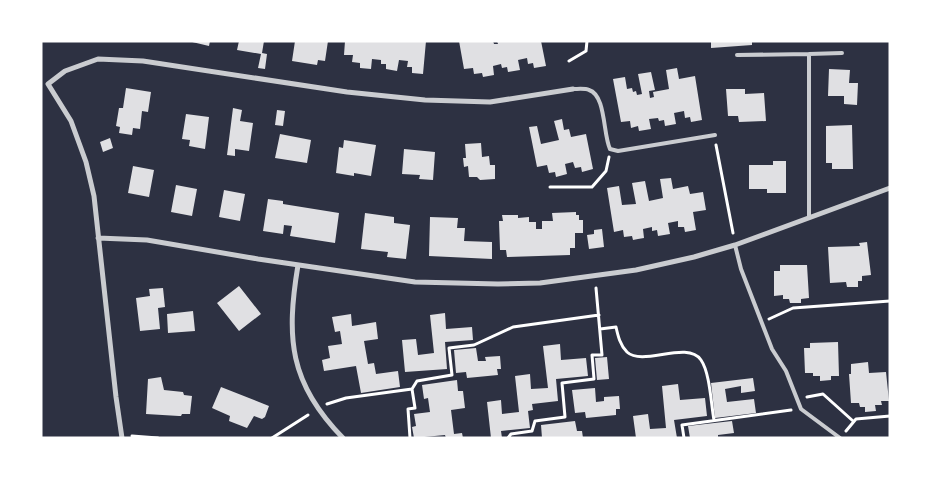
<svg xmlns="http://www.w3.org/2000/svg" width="931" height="479" font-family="'Alegreya Sans',sans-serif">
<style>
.building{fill:#e0e0e3}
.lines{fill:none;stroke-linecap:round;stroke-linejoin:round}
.path{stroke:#fff;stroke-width:3}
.service{stroke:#caccd0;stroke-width:4}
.minor{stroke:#caccd0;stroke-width:5}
</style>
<rect width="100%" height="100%" fill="#2d3142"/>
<path class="building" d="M188,41H210L209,46Z
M239,41H264L262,53L267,54L265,69L258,68L261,54L237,50Z
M295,41H328L325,61L318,60L317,65L292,61Z
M345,41H426L423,74L412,73V67H407L408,61L399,60L397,71L386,69V64H381V60L372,59L371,69L360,68V63L352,62L353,55H344Z
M459,41H493L494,44H498L497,41H541L546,66L534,68L533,63L528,64L527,58L518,60L520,70L508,72L507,67L502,68L501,64L493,66L494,75L483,77L482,73L474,74L473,68L464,69Z
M711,41H752V45L711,48Z
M677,68L679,79L695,76L702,120L691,122L690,117L685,118L684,111L674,113L676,124L665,126L664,120L659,121L658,118L649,119L651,129L639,131L638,126L631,128L630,121L621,122L613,79L625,77L627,89L632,88L633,92L636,91L637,95L642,94L638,74L651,72L655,90L649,91L650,98L654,97L653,92L669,89L666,70Z
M829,69L850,70L849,83H858L857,105L844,104V96H828Z
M126,88L151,92L148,112L142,111L140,129L133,128L132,135L119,133L120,127L116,126L119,108H123Z
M726,89H745V94L764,93L766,121L739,122L738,116H728Z
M233,108L242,110L240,121L253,123L249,151L235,149V156L227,155Z
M277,110L285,111L283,126L275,125Z
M186,114L209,117L205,149L189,146L190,140L182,139Z
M562,119L564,130L569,129L571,137L586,134L593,169L582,172L581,167L575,168L573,162L565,164L567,174L556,177L555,172L549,173L547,165L537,167L529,127L537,126L541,144L559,140L554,121Z
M852,125L853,169H832V163H826V126Z
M280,134L311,140L307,163L275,158Z
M110,138L113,148L103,152L100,142Z
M344,140L376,145L371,176L354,173V176L336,173L339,147L343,148Z
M481,143L482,157L489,156L490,165H495V179L480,180L477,177H469L468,166L464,167L463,158H466L465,144Z
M404,149L435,152L433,180L419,179L420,175L402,174Z
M773,161H786V193H767V189H749V165H773Z
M133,166L154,170L149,197L128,193Z
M671,178L673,189L688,186L690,194L703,192L706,210L693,212L696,230L685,232L684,227H678V221L668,223L670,234L658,236L657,230L652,231V227L643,229L644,238L638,239L633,240L632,236L624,237L623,230L614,232L607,188L619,186L622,205L636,204L632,183L645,181L649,201L663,198L660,179Z
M176,185L197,189L192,216L171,212Z
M224,190L245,194L240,221L219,217Z
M268,199L283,201V204L339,213L335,243L290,236L292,226L284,225L283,234L263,231Z
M576,212V215H579V220H583V233H575V248H570V255L507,257L506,250H500L499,221H503L502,215H518V218L529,217V222H536V229H542V221H553L552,213Z
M365,213L394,217V223L410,225L406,259L387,257L388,252L361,249Z
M430,217L458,218L457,228H465L464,241L492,242V259L429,256Z
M602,229L604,247L589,249L587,235L594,234V230Z
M867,242L871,275L862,276V281H858V287H847L846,282L830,283L828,247L860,246L859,243Z
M780,265H807L809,298L801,299V303H790L789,299H783V295L774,296V271H780Z
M239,286L261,314L239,331L217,303Z
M163,288L165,307L158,308L160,329L140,331L136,298L150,296L149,289Z
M193,311L195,331L168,333L167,314Z
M445,313L446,329L472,327L473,340L445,342L447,369L405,372L402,340L416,339L418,355L434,353L430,315Z
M351,314L352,326L376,322L378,339L364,341L368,364L374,363L376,374L398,371L400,387L361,393L356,366L324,371L322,360L330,358L328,346L342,344L340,331L335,332L332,317Z
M838,342L839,376H831V380L820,381V376H813V373H805L804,348H810V343Z
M560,344L561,360L586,358L588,376L556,379L558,401L532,404L533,410L528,411L530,428L501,431L502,438H491L487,402L501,400L502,414L519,412L515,376L530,374L531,389L548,388L543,346Z
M476,348L478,361H486L485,357L500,356L501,369H497L498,375L467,378L466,372L456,373L454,350Z
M607,357L609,379L597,380L595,358Z
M868,362L869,373L886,372L889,401H881L882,405H875L876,411L865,412V407H860L859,403H851L849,374H851V364Z
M161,377L164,390L183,392L184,395L192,396L190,414H182L181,416H179L146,414L148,379Z
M753,378L755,391L741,393V386L725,389L727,402L754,399L756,413L715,418L711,383Z
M457,380L458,391H463L465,408L451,410L454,434L462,433L463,438H446L445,435L414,438L412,427L416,426L414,414L430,412L428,398L424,399L422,385Z
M678,384L680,400L705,398L707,416L674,420L677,438H636L633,416L648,414L650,429L666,428L662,386Z
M221,387L269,406L265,417L262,419L254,416L247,428L229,421L230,416L212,408Z
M595,388L596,402L604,401V397L619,396L620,409H616V415L586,418L585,412L575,413L572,390Z
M575,421L577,431H582L583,438H542L541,425Z
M732,421L734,433L718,435V438H690L688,426Z"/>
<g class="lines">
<path class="path" d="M569,61L586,51L587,41
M716,145L733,233
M550,187H592L606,171L609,157
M769,319L793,308L890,301
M600,329L616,327C618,336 620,345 627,352C643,367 687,340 701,360C710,373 711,404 714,420
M807,397L823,394L853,421
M327,404L346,398L412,389L417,381L452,375L449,348L474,345L513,327L599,315
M846,431L856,419L890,416
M132,436L158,438
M272,438L308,415
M410,438L408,409L415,408L412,389
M508,438L511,434L532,431L535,421L565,417L562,383L594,379L592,355H602L596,288
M684,438L682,425L791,410"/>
<path class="service" d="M809,54L842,53
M737,55L809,54V217
M573,89C578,89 585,88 589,90C606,95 603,135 610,149L618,151L715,135
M735,245L741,269L772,349L786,371L801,409L840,438"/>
<path class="minor" d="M98,238L147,240L258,259L415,282L498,284L540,283L636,270L694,257L735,245L890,188
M298,265C286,338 289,383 343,438
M122,438L116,397L94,196L86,162L71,121L48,84L65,71L98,59L143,61L347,92L425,100L490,102L573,89"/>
</g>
<rect width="931" height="479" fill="none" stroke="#ffffff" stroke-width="85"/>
</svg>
